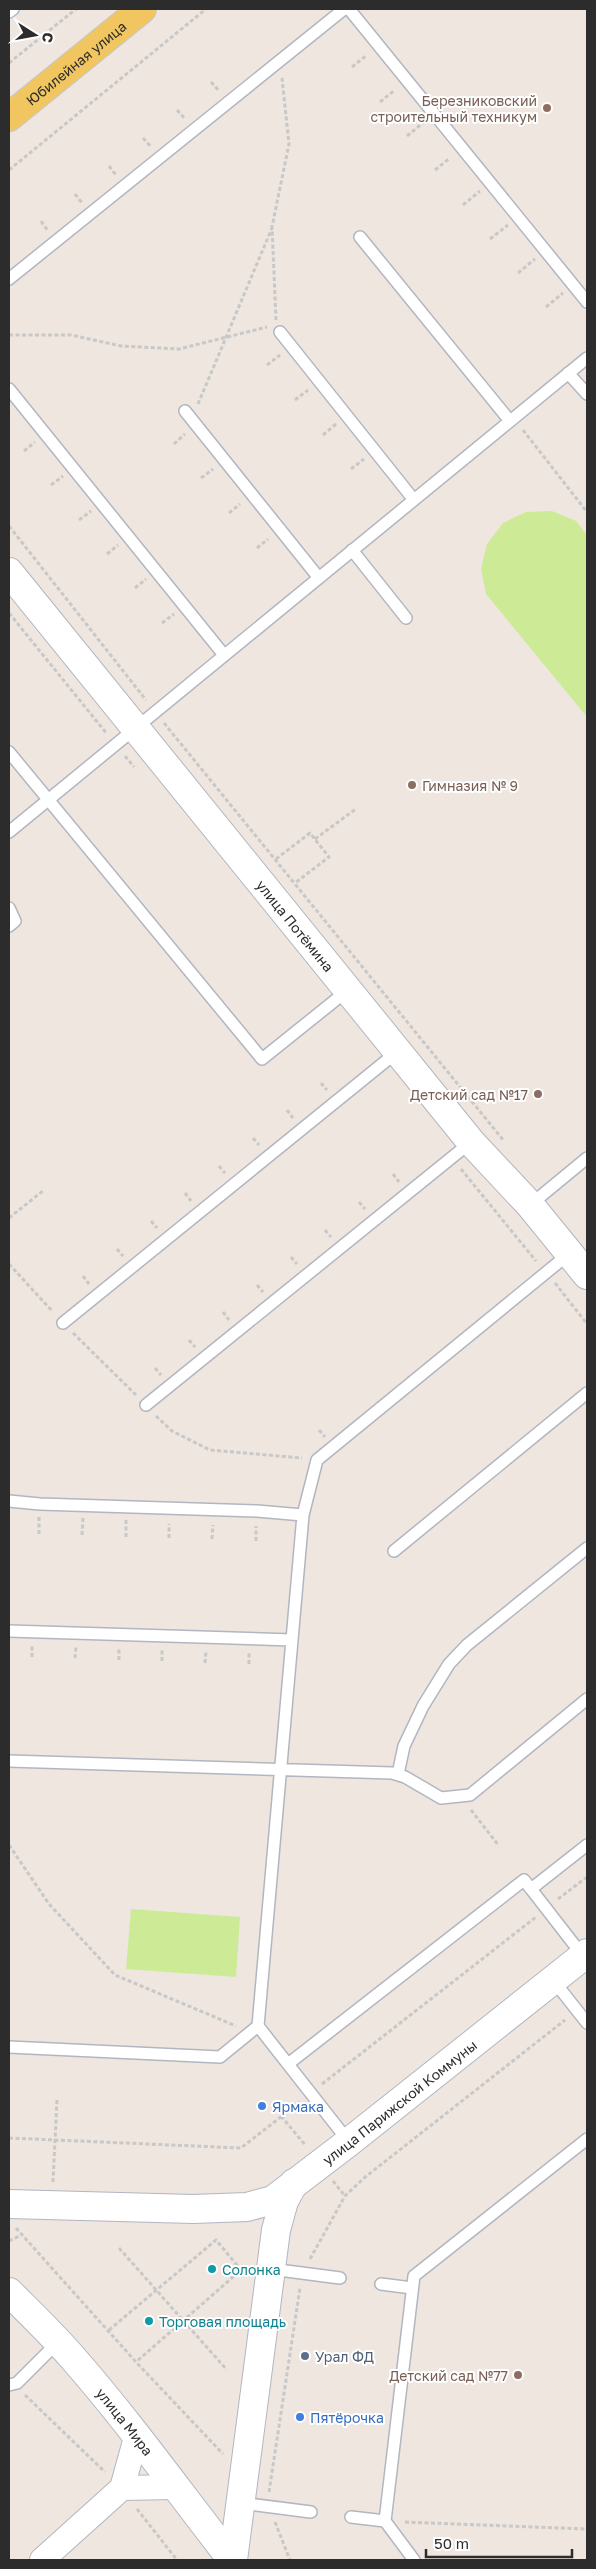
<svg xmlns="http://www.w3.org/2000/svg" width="596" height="2569" font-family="'Golos Text',sans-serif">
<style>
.pitch{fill:#cdeb97}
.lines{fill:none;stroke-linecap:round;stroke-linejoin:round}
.lane-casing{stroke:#b2b6c0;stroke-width:14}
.street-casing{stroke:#b2b6c0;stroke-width:26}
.secondary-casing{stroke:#b2b6c0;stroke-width:30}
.primary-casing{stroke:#c8c8c8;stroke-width:30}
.path{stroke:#c8c8c8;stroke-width:3;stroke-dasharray:4 2.5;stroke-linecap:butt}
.lane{stroke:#fff;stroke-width:11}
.street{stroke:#fff;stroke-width:24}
.secondary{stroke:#fff;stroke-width:28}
.primary{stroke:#f1c660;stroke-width:28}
.education-dot{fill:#8d6e63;stroke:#fff;stroke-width:2}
.shop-dot{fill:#3f7fe0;stroke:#fff;stroke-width:2}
.culture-dot{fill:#0f9aa8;stroke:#fff;stroke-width:2}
.service-dot{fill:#5c6f8a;stroke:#fff;stroke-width:2}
.labels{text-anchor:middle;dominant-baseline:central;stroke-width:4;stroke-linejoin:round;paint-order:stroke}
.street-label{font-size:14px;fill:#2c2c2c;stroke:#fff}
.education-label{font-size:14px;fill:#785e54;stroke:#fff;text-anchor:end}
.shop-label{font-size:14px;fill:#366cbe;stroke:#fff;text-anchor:start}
.culture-label{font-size:14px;fill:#0d838f;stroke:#fff;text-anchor:start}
.service-label{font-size:14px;fill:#4e5e75;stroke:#fff;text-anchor:start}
</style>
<rect width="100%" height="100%" fill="#eee6df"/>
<path class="pitch" d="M552,511L576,521L587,535V717L486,594L481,569L487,544L503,523L526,512Z
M131,1909L240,1917L236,1977L126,1969Z"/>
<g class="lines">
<g class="lane-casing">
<path id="lane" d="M349,9L587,302
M9,12L13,9
M360,237L510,421
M9,279L344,9
M280,332L414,500
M568,373L587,394
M9,389L224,655
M185,411L319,578
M352,550L406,618
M9,752L262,1059L348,990
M9,832L587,358
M9,908L15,921L9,926
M530,1205L587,1158
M63,1323L397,1052
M146,1405L471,1142
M9,1501L40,1504L257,1511L303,1515
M394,1551L587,1393
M9,1631L292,1640
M9,1761L392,1773L405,1777L441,1798L470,1795L587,1699
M398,1774L404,1746L423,1706L449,1664L467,1645L587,1548
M531,1889L583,1956
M553,1980L587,2023
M9,2047L220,2057L258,2026
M288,2064L524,1880L531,1889L587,1845
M349,2142L258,2026L303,1515L317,1460L570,1253
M271,2269L340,2278
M381,2284L412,2288
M9,2385L17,2383L58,2342
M241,2503L311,2512
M351,2517L385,2521
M414,2560L385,2521L414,2276L587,2139"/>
</g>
<g class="street-casing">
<path id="street" d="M122,2488L175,2487
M42,2560L122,2488L137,2434"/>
</g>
<g class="secondary-casing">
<g id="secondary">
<path id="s1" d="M9,572L471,1142L530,1205L587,1275"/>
<path id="s2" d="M9,2204L193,2209L247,2207L273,2200L349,2142L587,1953"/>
<path id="s3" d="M9,2292C30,2313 52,2334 72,2357C129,2422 179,2492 232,2560"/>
<path d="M233,2560L276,2230L284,2201L294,2183"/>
</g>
</g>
<g class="primary-casing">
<g id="primary">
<path id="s4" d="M9,117L142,9"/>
</g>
</g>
<path class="path" d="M9,63L76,9
M352,67L367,55
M211,82L219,91
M380,102L395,90
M177,110L185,119
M407,136L424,122
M143,138L151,147
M109,166L116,175
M9,170L206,9
M435,170L450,158
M75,194L82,203
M463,205L480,191
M41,221L48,231
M490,239L508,225
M518,273L535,259
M546,307L563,293
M276,320L272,227L289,144L282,78
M9,335H71L121,346L179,349L267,327
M267,365L280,355
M295,400L308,390
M198,404L272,228
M523,430L587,512
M323,435L336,424
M174,444L185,434
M24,451L35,442
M351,469L364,459
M201,478L213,469
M51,485L63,476
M229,513L240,504
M79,520L91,511
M9,526L146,700
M257,548L268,539
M107,554L118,545
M135,588L146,579
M9,613L107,734
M162,623L174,614
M164,723L504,1141
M125,756L134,767
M315,839L357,808
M276,859L310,833L329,857L295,883
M321,1083L327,1090
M287,1110L293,1118
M253,1138L259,1145
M219,1166L225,1173
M461,1169L536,1261
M393,1174L399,1182
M185,1193L191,1201
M359,1202L365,1209
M9,1218L44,1190
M151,1221L157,1228
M325,1230L331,1237
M117,1249L123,1256
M291,1257L297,1264
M9,1264L53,1312
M83,1276L89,1284
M555,1283L587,1324
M257,1285L263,1292
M223,1312L229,1320
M73,1333L136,1395
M189,1340L195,1347
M155,1368L161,1375
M156,1416L172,1431L210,1450L302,1458
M319,1430L325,1437
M39,1534V1517
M82,1535L83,1518
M126,1537V1520
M169,1538V1524
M212,1539L213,1525
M256,1541V1526
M32,1657V1645
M75,1658L76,1647
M119,1660V1648
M162,1661V1649
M205,1663L206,1651
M249,1664V1652
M471,1810L499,1846
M9,1845L49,1904L115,1975L236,2026
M558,1899L587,1877
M322,2084L536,1917
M281,2116L306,2146
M9,2138L241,2148L300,2102
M333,2181L345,2196
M53,2182L57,2100
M16,2228L136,2362L223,2454
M9,2241L23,2234
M119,2248L227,2370
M310,2259L345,2196L364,2178L565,2020
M109,2330L216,2240L241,2270L136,2362
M25,2395L105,2472
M269,2492L300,2288
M137,2509L177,2560
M275,2522L290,2560
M405,2522L587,2529"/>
<use href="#lane" class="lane"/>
<use href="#street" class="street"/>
<use href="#secondary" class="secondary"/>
<use href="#primary" class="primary"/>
</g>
<g class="education-dot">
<circle cx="547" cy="108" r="5"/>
<circle cx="412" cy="785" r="5"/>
<circle cx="538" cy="1094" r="5"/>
<circle cx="518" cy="2375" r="5"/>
</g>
<g class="shop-dot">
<circle cx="262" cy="2106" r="5"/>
<circle cx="300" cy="2417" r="5"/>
</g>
<g class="culture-dot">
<circle cx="212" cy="2269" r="5"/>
<circle cx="149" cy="2321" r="5"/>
</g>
<circle class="service-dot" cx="305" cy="2356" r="5"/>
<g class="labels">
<g class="street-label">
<text stroke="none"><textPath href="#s4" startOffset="86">Юбилейная улица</textPath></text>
<text stroke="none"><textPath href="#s1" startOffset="455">улица Потёмина</textPath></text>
<text stroke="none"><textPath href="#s2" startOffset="425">улица Парижской Коммуны</textPath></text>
<text stroke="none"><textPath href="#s3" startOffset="174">улица Мира</textPath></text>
</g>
<g class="education-label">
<text x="537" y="100">Березниковский<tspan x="537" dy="16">строительный техникум</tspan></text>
<text x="422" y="785" text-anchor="start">Гимназия № 9</text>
<text x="528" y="1094">Детский сад №17</text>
<text x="508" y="2375">Детский сад №77</text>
</g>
<g class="shop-label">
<text x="272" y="2106">Ярмака</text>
<text x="310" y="2417">Пятёрочка</text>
</g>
<g class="culture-label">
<text x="222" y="2269">Солонка</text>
<text x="159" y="2321">Торговая площадь</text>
</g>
<g class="service-label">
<text x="315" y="2356">Урал ФД</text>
</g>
</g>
<rect width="596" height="2569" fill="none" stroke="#2c2c2c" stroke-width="20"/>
<g transform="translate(35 35) rotate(101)" stroke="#ffffff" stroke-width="4" paint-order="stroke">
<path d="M0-4L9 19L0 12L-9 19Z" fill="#2c2c2c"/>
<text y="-8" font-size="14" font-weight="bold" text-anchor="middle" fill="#2c2c2c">С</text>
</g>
<path d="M426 2549v8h146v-8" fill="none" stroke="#2c2c2c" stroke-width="2.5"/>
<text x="434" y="2549" font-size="15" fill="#2c2c2c" stroke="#ffffff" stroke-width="4" paint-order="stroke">50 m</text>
</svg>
